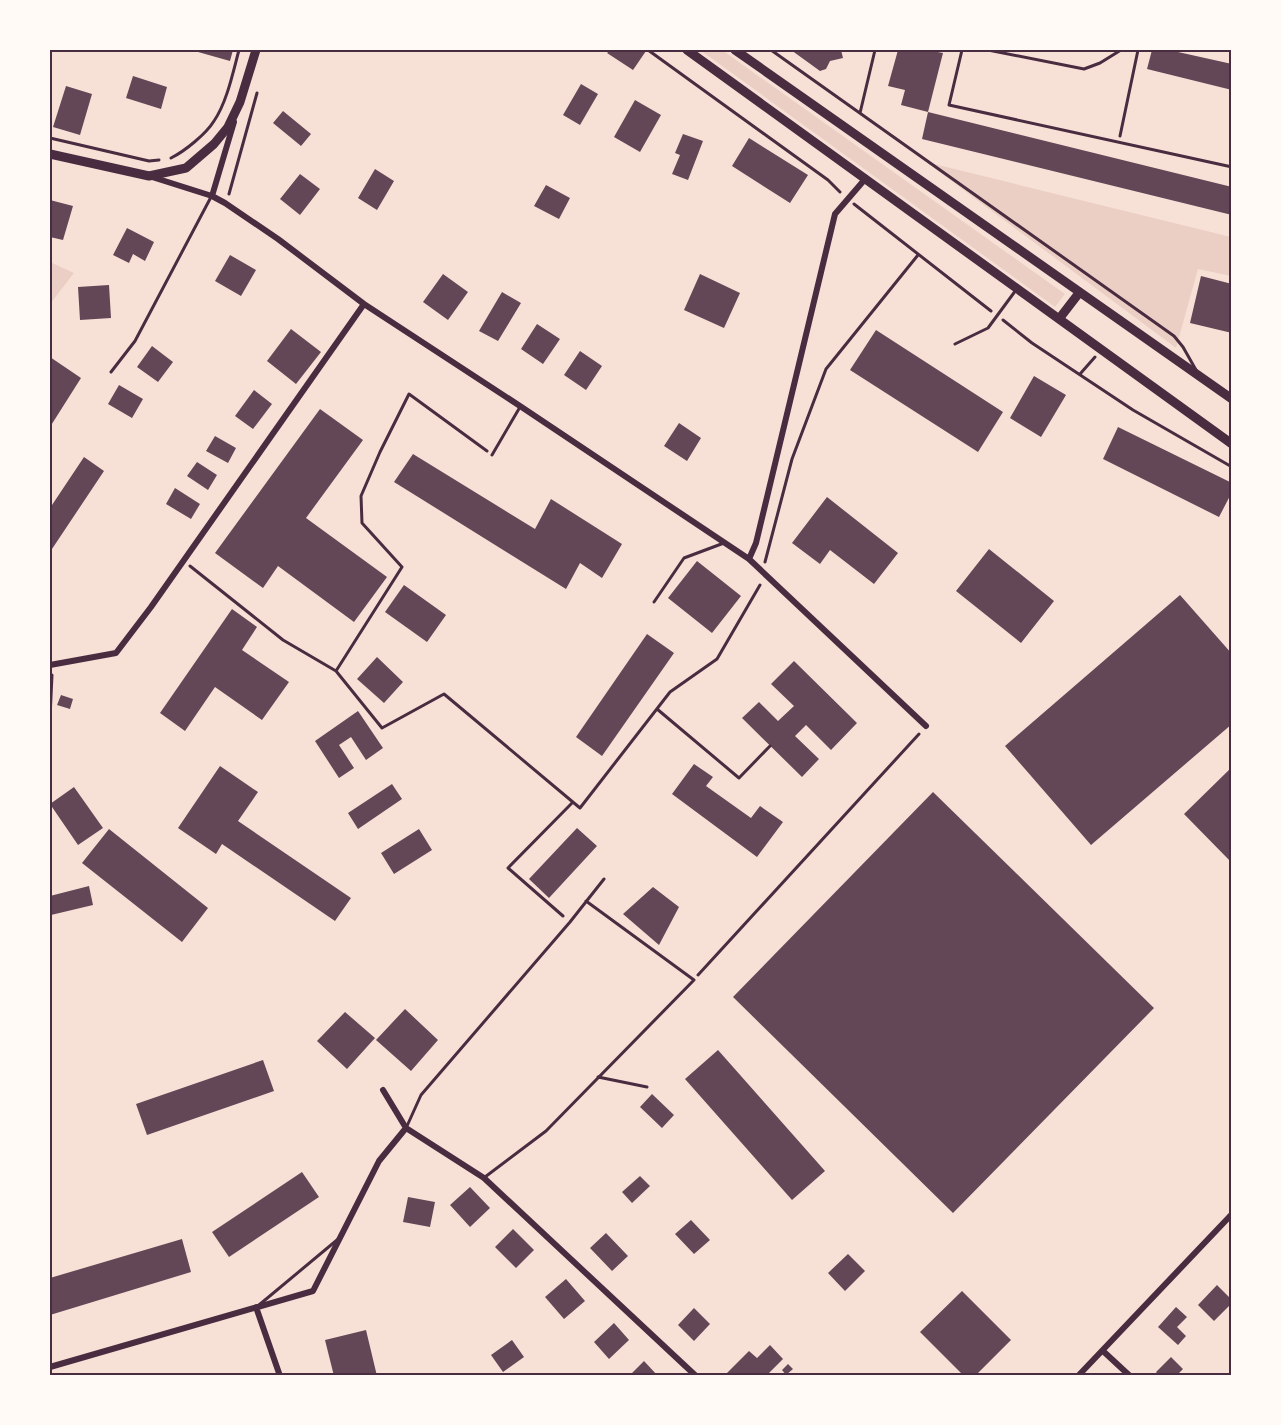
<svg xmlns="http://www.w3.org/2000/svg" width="1281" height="1425" font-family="'Alegreya Sans',sans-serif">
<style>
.green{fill:#ebcfc5}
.building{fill:#644757}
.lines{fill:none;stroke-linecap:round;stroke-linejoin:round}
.path{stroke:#4a2c40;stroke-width:3}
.service{stroke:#4a2c40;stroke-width:3}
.minor{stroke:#4a2c40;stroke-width:6}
.secondary{stroke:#4a2c40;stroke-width:9}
.neatline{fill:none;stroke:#4a2c40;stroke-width:2}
</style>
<rect width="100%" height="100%" fill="#f7e1d7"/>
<path class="green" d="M700,50H722L1065,294L1055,307Z
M926,162L1231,237V276L1198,269L1176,348Z
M50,262L74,273L50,304Z"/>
<path class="building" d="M191,50H233L230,61Z
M610,50H643L646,51L633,70L607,53Z
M791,50H841L843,58L830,61L826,69L820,71Z
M898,50H927L943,53L928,112L1232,187V215L922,139L928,112L901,105L905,90L888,86Z
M1152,50H1169L1232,64V90L1147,69Z
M133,76L167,87L161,109L126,98Z
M581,84L598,94L580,125L563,115Z
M66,86L92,94L80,135L53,127Z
M635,100L661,115L640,152L614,137Z
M283,111L311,134L301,146L273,123Z
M683,134L703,141L688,180L672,174L680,155L675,153Z
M749,138L808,175L790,203L732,166Z
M375,169L394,181L377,210L358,198Z
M300,174L320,189L300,215L280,199Z
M546,185L570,198L559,219L534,206Z
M50,200L73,206L63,240L50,237Z
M127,228L154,242L145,261L133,254L129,263L113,255Z
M230,255L256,270L241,296L215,281Z
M443,274L468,292L448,320L423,302Z
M700,274L740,293L724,328L684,310Z
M1201,276L1232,284V333L1190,323Z
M109,285L111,318L80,320L78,287Z
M502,292L521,303L498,341L479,331Z
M537,324L560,339L543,364L521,349Z
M291,329L321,352L296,384L267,361Z
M876,330L1003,412L978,452L850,370Z
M152,346L173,362L158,382L137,367Z
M580,351L602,366L586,390L564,375Z
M50,357L81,378L50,427Z
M1034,376L1066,395L1041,437L1010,418Z
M119,385L143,399L132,418L108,404Z
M254,390L272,404L253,429L235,416Z
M320,409L363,440L306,518L387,577L354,622L278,566L263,588L215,553Z
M679,423L701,438L687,461L664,446Z
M1118,427L1232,483V492L1219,517L1103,459Z
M215,436L236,448L228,463L206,451Z
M413,454L535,529L551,499L622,544L602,578L580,563L566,589L394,482Z
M84,457L104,471L50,552V508Z
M197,462L217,475L208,490L187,476Z
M175,488L200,504L191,519L166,504Z
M827,497L898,553L874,584L830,550L820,564L792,543Z
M989,549L1054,601L1021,643L956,591Z
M697,561L741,596L712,633L668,598Z
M404,585L446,615L427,642L385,612Z
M1180,595L1232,654V724L1091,845L1005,746Z
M232,609L257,627L242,650L289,682L262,720L215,687L185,731L160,713Z
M647,634L674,653L602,756L576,737Z
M377,657L403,682L384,703L357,679Z
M794,661L857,723L831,750L806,725L795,736L819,759L802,777L742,718L759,702L778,721L794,706L771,684Z
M61,695L73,699L70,709L57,705Z
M358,711L383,748L366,760L351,737L339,745L354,768L339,778L315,741Z
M694,764L713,777L706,786L751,818L760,806L783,822L757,857L672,794Z
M220,766L258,792L238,821L351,898L335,921L222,844L216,854L178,828Z
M1232,767V863L1184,814Z
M392,784L402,799L358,829L348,813Z
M74,787L103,828L78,845L50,804Z
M933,792L1154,1008L953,1213L733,997Z
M577,828L597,846L549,898L529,879Z
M109,829L208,908L182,942L82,863Z
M419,829L432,850L394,874L381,853Z
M89,886L93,905L51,915L50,896Z
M653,887L679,907L659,945L623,914Z
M405,1009L438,1040L411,1071L376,1040Z
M345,1012L375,1038L347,1069L317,1041Z
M718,1050L825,1171L792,1200L685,1079Z
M263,1060L274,1091L147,1135L136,1104Z
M652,1094L674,1115L662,1128L640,1107Z
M302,1172L319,1197L229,1257L212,1232Z
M640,1176L650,1186L632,1203L622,1192Z
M470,1187L490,1208L470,1227L450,1205Z
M408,1197L435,1202L430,1227L403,1222Z
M691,1220L710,1240L694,1254L675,1234Z
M513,1229L534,1250L516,1268L495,1247Z
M606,1233L628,1256L612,1271L590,1248Z
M182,1239L191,1272L50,1315V1278Z
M848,1254L865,1271L845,1291L828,1273Z
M566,1279L585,1301L564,1319L545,1297Z
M1217,1285L1232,1300V1303L1214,1321L1198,1305Z
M962,1291L1011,1340L975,1376H964L920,1332Z
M1176,1307L1187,1317L1177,1327L1186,1336L1178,1345L1158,1327Z
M694,1308L710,1324L694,1341L678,1325Z
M614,1323L629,1340L609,1359L594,1342Z
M366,1330L377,1376H334L325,1340Z
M512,1340L524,1357L503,1372L491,1355Z
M770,1345L783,1359L766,1376L726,1374L749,1351L757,1358Z
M1171,1357L1183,1369L1176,1376H1159L1156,1372Z
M644,1361L658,1376H629Z
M788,1364L793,1369L786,1375L782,1370Z"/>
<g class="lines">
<path class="path" d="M648,50L828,180L840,192
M988,50L1084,69L1100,63L1121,50
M1120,136L1138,50
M50,138L149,161L159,160
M171,158C185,151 206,134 214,121C227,102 233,72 239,50
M229,194L257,93
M854,204L991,311
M1003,320L1032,343L1133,410L1232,467
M1080,374L1095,357
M765,562L792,459L826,369L918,255
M190,566L283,640L336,671L382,728L444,694L580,808L670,692L717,659L760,585
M336,671L402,567L362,523L361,496L380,452L409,394L487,451
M657,709L739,778L770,746
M50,718L52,675
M563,916L508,868L573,802
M698,975L919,734"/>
<path class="service" d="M771,50L1174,336L1183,347L1196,370
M962,50L949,105L1232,167
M860,113L875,50
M955,344L988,328L1016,290
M111,372L135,341L211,197
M492,455L520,407
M654,602L684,558L724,543
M598,1077L647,1087
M407,1126L421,1095L570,922L604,879
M485,1177L546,1131L694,980L586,901
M259,1305L337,1240"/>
<path class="minor" d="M152,177L212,196L225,203L278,239L364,304L520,406L749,559L926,726
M212,196L234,122
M749,559L756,543L835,214L866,178
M50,665L116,653L151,607L364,304
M383,1090L406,1128L484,1178L696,1376
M256,1307L280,1376
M1103,1351L1130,1376
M50,1367L313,1291L379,1161L406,1128
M1078,1376L1232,1214"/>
<path class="secondary" d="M687,50L1232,444
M735,50L1232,399
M50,154L149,176L186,168L214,144L228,127L240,102L256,50
M1059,319L1079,293"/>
</g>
<rect width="1281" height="1425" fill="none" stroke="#fffaf5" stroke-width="102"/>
<rect x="51" y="51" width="1179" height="1323" class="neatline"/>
</svg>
